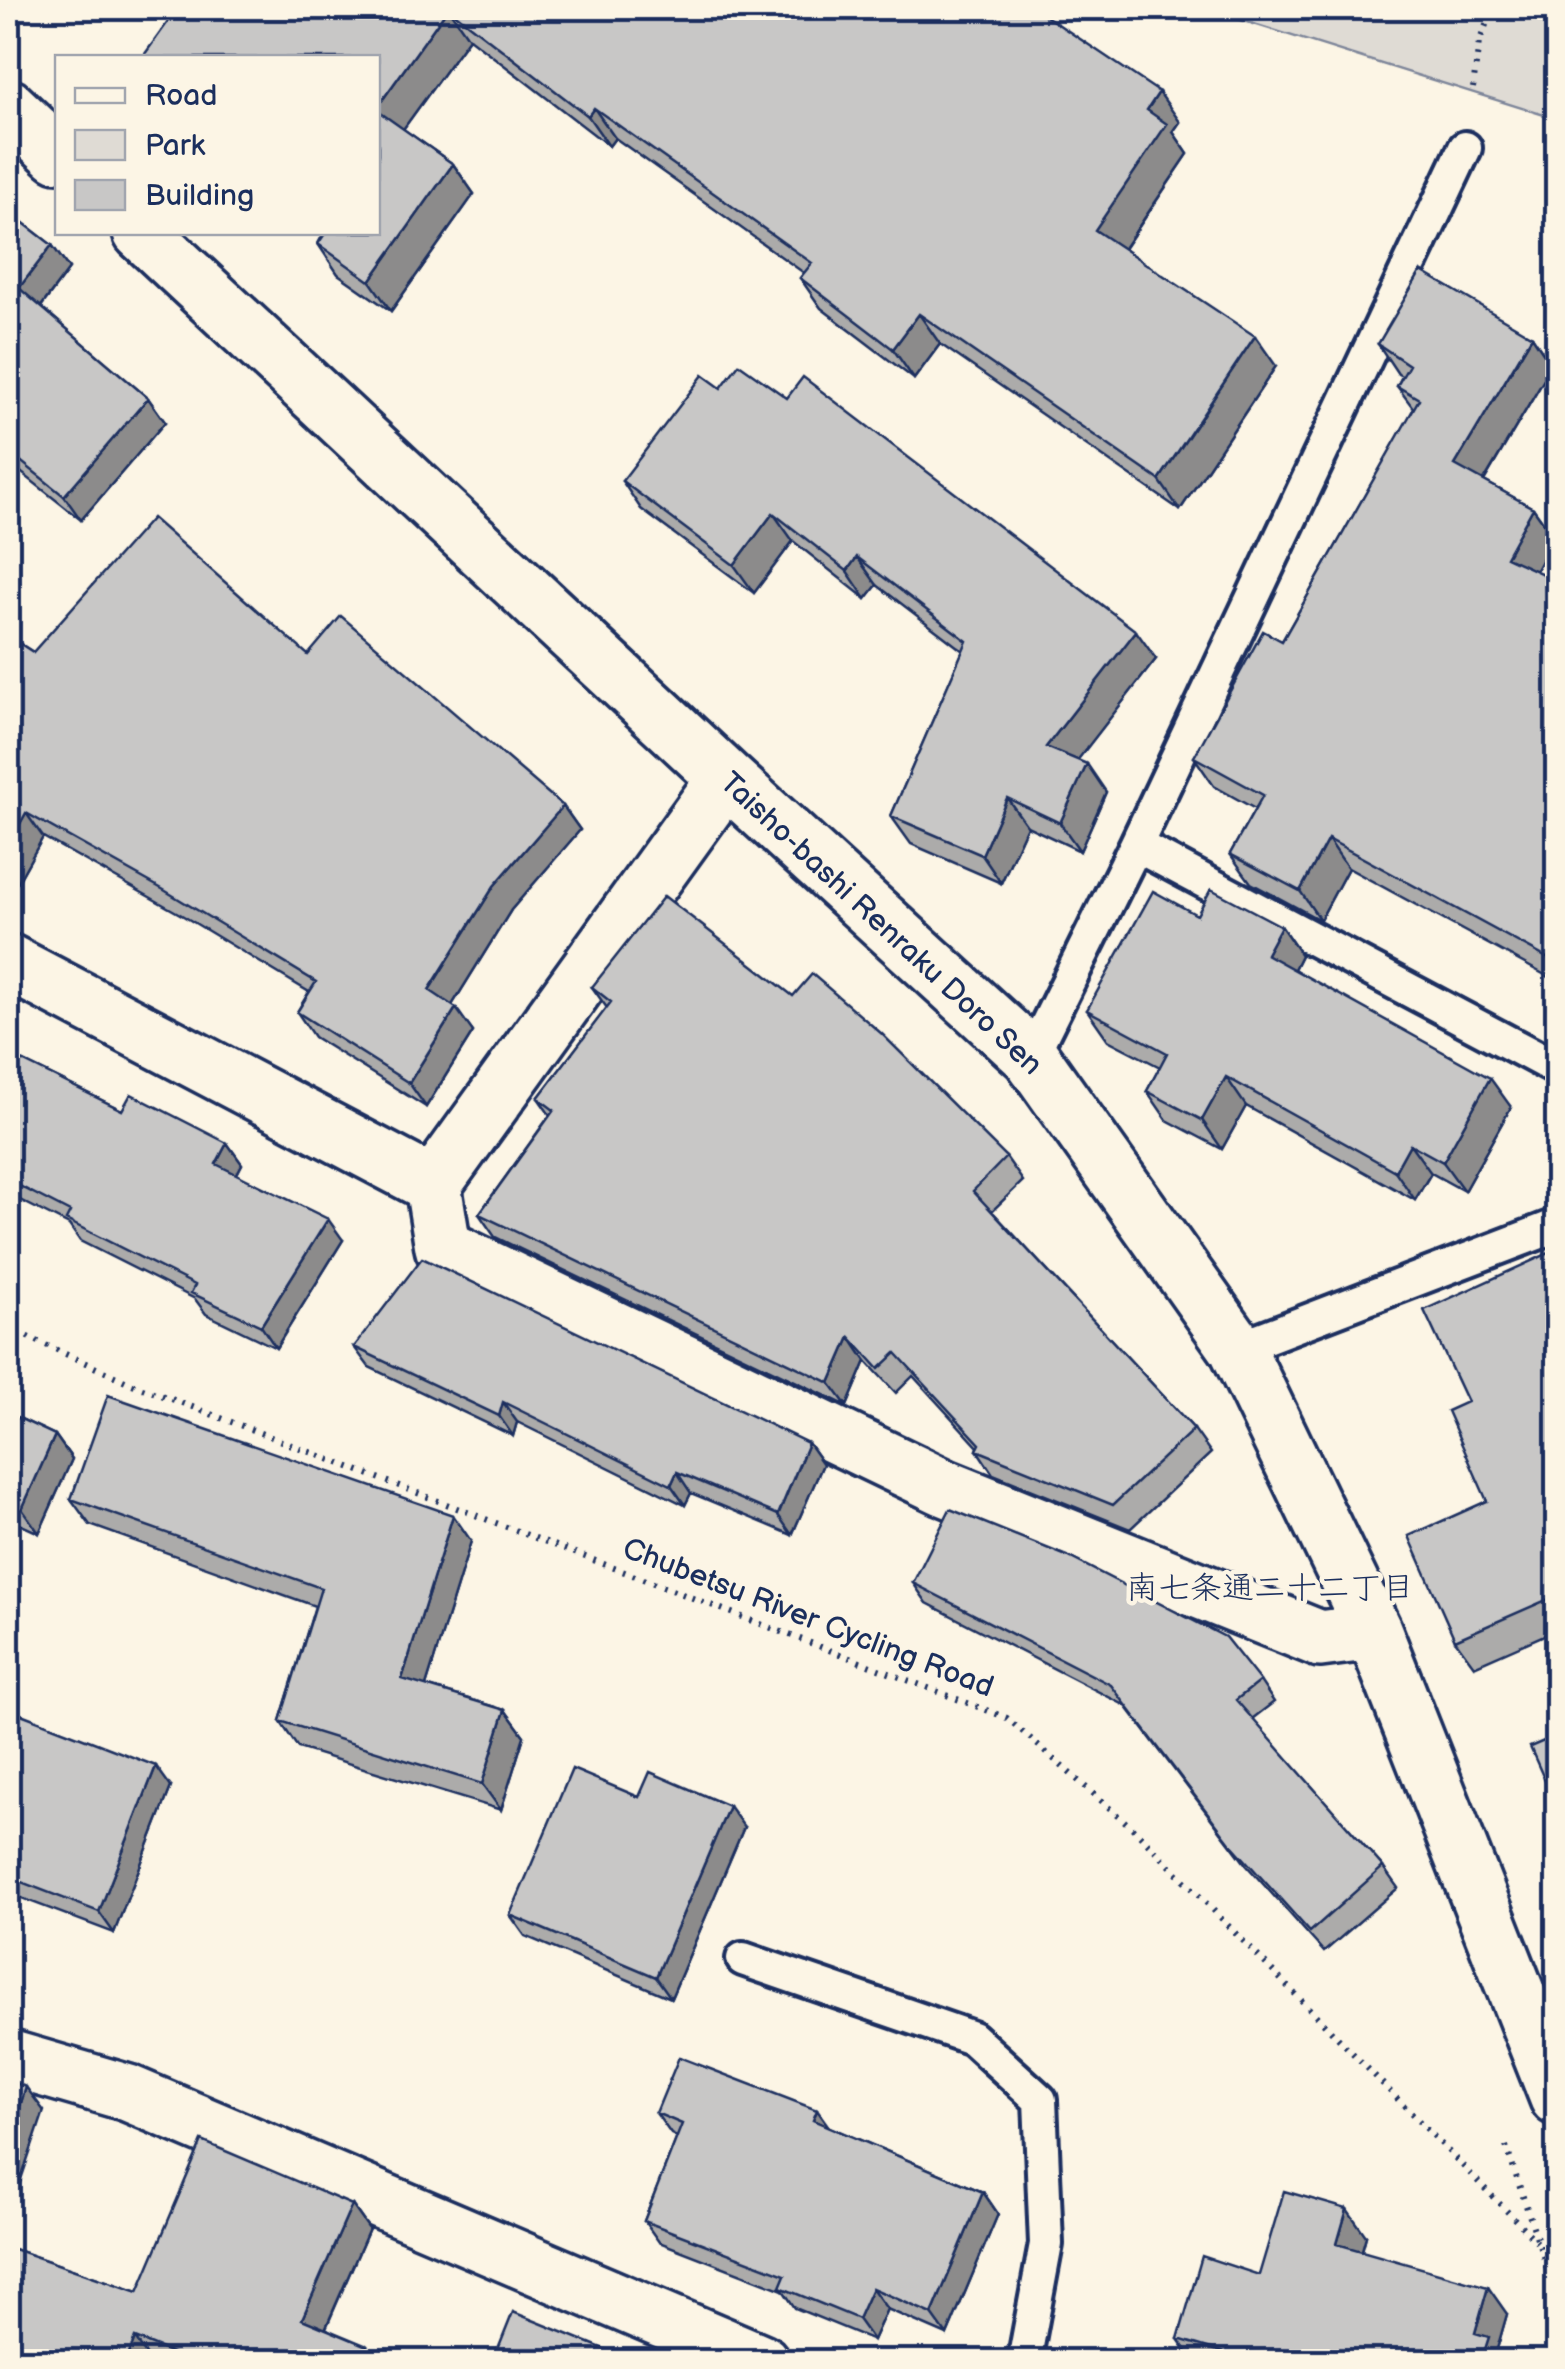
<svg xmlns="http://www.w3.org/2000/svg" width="1565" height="2369" font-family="'Balsamiq Sans','Klee One',sans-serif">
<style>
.green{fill:#dfdbd4;stroke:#7d8599;stroke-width:2.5}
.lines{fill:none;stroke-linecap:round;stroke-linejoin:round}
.service-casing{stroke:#1b2f5e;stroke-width:40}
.minor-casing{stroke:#1b2f5e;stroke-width:62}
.path{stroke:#1b2f5e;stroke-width:6;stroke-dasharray:2.5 8;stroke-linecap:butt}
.service{stroke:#fcf5e5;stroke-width:32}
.minor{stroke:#fcf5e5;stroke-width:55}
.wall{fill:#acabaa;stroke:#1b2f5e;stroke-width:2.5}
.shaded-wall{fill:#8c8b8b;stroke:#1b2f5e;stroke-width:2.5}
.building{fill:#c8c7c6;stroke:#1b2f5e;stroke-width:2.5}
.labels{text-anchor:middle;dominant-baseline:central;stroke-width:9;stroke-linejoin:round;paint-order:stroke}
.street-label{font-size:30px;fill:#1b2f5e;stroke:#fcf5e5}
.neighbourhood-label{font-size:32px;fill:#1b2f5e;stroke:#fcf5e5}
</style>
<rect width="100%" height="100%" fill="#fcf5e5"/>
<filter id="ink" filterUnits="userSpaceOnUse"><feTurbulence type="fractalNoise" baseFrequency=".01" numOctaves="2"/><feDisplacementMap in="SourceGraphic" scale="20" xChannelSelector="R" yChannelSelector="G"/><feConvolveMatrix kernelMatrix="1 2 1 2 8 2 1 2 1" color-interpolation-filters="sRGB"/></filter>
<g filter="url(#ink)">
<path class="green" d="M1203,8H1557V119Z"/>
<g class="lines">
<g class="service-casing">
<path id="service" d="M1136,845L1558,1069
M1031,1057L1136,845L1465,148
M1237,1348L1558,1225
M743,1959L972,2038L1040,2100L1046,2244L1024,2362"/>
</g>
<g class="minor-casing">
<path id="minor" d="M8,107L58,154
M141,232L726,778L1031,1057L1237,1348L1374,1632L1558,2098
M8,962L433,1185L443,1247L943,1487L1320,1639L1374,1632
M433,1185L726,778
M8,2058L128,2093L761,2362"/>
</g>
<path class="path" d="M1473,88L1479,42L1493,8
M8,1328L132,1384L1007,1718L1138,1833L1537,2242
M1506,2146L1558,2301"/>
<use href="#service" class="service"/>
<use href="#minor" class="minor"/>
</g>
<path class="wall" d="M178,8H1034L1180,122L1173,132L1188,154L1124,249L1276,366L1180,510L940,344L914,379L821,308L800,278L804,273L615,138L609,146L469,38L403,129L453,164L474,194L391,311L338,274L318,244L324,232H378Z
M8,211L52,245L69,269L41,307L148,398L165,422L81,520L8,462Z
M1532,336L1552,366L1484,481L1533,508L1554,537L1535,571L1558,581V982L1348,868L1320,920L1251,883L1230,854L1255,809L1214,786L1194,757L1282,641L1414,409L1397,386L1402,376L1398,374L1378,344Z
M721,388L1156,659L1077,760L1106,792L1080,851L1027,826L1001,883L911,844L891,816L963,651L877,585L866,599L793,541L754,593L641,509L622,481Z
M8,636L33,652L308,655L563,806L580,830L511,910L452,1005L473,1032L426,1107L314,1037L297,1012L309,992L180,914L43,837L11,894L8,892Z
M1197,915L1281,926L1301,955L1294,969L1511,1107L1464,1191L1431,1173L1415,1200L1246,1106L1222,1149L1167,1120L1147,1091L1160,1067L1108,1040L1087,1010Z
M592,987L793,996L1006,1157L1023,1181L992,1211L1194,1429L1211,1453L1130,1529L993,1474L977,1450L978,1447L913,1376L896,1393L866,1361L847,1406L495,1237L479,1214L550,1115L538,1098L607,1008Z
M8,1054L122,1110L227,1143L242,1164L237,1174L343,1240L276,1348L206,1314L195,1299L80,1241L69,1225L8,1194Z
M1558,1249V1629L1474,1666L1455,1640L1487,1501L1467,1402Z
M354,1347L808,1443L823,1464L792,1535L691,1493L685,1505L517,1422L513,1436L369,1367Z
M8,1413L55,1435L72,1459L39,1533L8,1519Z
M71,1499L471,1541L426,1686L505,1710L524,1736L501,1810L298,1748L280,1721L315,1606L90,1525Z
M913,1583L1260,1681L1274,1702L1252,1719L1383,1867L1398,1888L1324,1952L1247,1866L1126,1706L927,1603Z
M8,1709L171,1787L114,1933L8,1893Z
M639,1797L744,1827L671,1998L525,1936L510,1915Z
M656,2113L829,2127L983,2192L998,2214L947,2335L887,2309L873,2340L795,2308L783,2290L659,2242L644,2221L677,2137L671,2134Z
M352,2205L369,2229L326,2328L378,2362H8V2247L138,2292Z
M1366,2236L1362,2251L1507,2314L1497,2349L1506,2362H1194L1178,2339L1259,2275Z"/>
<path class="shaded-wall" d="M448,8L469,38L396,139L378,113V106Z
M1159,92L1180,122L1173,132L1188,154L1116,260L1095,230L1147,110Z
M594,108L615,138L609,146L588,116Z
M453,164L474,194L391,311L370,281Z
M52,245L69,269L36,313L19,288Z
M919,314L940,344L914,379L893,349Z
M1255,336L1276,366L1180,510L1159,480Z
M1532,336L1552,366L1476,494L1455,465Z
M148,398L165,422L81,520L64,496Z
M1533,508L1554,537L1527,586L1506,557Z
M773,513L793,541L754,593L734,565Z
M857,557L877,585L866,599L847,571Z
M1136,631L1156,659L1066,775L1046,747Z
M1087,764L1106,792L1080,851L1060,823Z
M1007,798L1027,826L1001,883L982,855Z
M563,806L580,830L511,910L446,1015L429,990L494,886Z
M26,813L43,837L11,894L8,889V845Z
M1328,839L1348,868L1320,920L1300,891Z
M1281,926L1301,955L1287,983L1266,954Z
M456,1008L473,1032L426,1107L409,1083Z
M8,1017L13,1025L8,1034Z
M1226,1077L1246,1106L1222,1149L1202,1120Z
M1490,1078L1511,1107L1464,1191L1443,1162Z
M227,1143L242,1164L231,1185L216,1164Z
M1410,1144L1431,1173L1415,1200L1395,1171Z
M328,1219L343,1240L276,1348L261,1326Z
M850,1337L866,1361L847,1406L830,1383Z
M503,1402L517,1422L513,1436L499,1416Z
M55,1435L72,1459L39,1533L22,1509Z
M808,1443L823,1464L792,1535L778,1515Z
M677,1472L691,1493L685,1505L671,1485Z
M453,1515L471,1541L420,1705L402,1679Z
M505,1710L524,1736L501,1810L482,1784Z
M156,1766L171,1787L114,1933L99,1912Z
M729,1806L744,1827L671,1998L656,1977Z
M26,2087L44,2111L8,2218V2143Z
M817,2110L832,2131L813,2120Z
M983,2192L998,2214L947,2335L932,2314Z
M352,2205L369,2229L319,2343L302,2319Z
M1347,2209L1366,2236L1356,2271L1337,2244Z
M1488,2287L1507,2314L1497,2349L1506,2362H1481L1475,2333Z
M872,2288L887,2309L873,2340L858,2319Z
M135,2338L151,2362H126Z
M367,2346L378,2362H361Z"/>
<path class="building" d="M178,8H1034L1159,92L1147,110L1167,124L1095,230L1255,336L1159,480L919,314L893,349L800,278L812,263L594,108L588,116L448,8L378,106V58H142Z
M378,111L453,164L370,281L318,244L326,232H378Z
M8,211L52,245L19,288L148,398L64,496L8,451Z
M1421,271L1532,336L1455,465L1533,508L1506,557L1558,581V964L1328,839L1300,891L1230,854L1263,795L1194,757L1263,631L1282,641L1419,399L1397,386L1409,365L1378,344Z
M739,364L787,398L803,377L1136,631L1046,747L1087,764L1060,823L1007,798L982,855L891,816L967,641L857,557L847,571L773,513L734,565L622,481L703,375L721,388Z
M152,518L308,655L341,616L563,806L494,886L429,990L456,1008L409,1083L297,1012L316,982L164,890L26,813L8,845V636L33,652Z
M1211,889L1281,926L1266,954L1490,1078L1443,1162L1410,1144L1395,1171L1226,1077L1202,1120L1147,1091L1167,1053L1087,1010L1153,891L1197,915Z
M664,896L793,996L812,974L882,1034L1006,1157L973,1191L1194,1429L1113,1505L977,1450L980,1444L896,1353L879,1369L850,1337L830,1383L479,1214L554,1110L538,1098L611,1002L592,987Z
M8,1054L122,1110L131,1094L227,1143L216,1164L328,1219L261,1326L191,1293L195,1285L66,1220L70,1212L8,1180Z
M1558,1249V1595L1455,1640L1409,1536L1487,1501L1447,1411L1467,1402L1424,1310Z
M422,1258L808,1443L778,1515L677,1472L671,1485L503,1402L499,1416L354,1347Z
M108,1395L453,1515L402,1679L505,1710L482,1784L280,1721L321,1588L71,1499Z
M8,1413L55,1435L22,1509L8,1502Z
M950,1509L1069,1557L1225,1637L1260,1681L1236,1700L1383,1867L1310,1932L1232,1845L1111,1685L913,1583Z
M8,1709L156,1766L99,1912L8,1877Z
M1558,1735V1810L1530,1747Z
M572,1769L639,1797L650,1772L729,1806L656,1977L510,1915Z
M679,2057L817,2110L813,2120L983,2192L932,2314L872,2288L858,2319L780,2287L785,2275L644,2221L682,2124L656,2113Z
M8,2080L26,2087L8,2143Z
M202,2141L352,2205L302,2319L367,2346L361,2362H194L135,2338L126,2362H63L8,2344V2247L138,2292Z
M1284,2191L1347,2209L1337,2244L1488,2287L1475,2333L1489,2337L1481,2362H1347L1330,2356L1329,2362H1255L1178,2339L1202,2256L1259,2275Z
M513,2312L636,2362H493Z"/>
</g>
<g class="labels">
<g class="street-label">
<text transform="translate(881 924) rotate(43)">Taisho-bashi Renraku Doro Sen</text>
<text transform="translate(808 1618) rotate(21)">Chubetsu River Cycling Road</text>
</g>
<g class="neighbourhood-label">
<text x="1270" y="1588">南七条通二十二丁目</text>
</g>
</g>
<rect width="1565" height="2369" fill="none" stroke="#fcf5e5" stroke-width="40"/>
<rect x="20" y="20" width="1525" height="2329" fill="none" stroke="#1b2f5e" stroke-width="4" filter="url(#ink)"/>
<rect x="55" y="55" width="325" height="180" fill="#fcf5e5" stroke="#a2a6af" stroke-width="2.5"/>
<rect x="75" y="88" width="50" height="15" fill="#fcf5e5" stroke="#a2a6af" stroke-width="2.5"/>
<text x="145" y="105" font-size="30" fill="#1b2f5e">Road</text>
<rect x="75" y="130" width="50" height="30" fill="#dfdbd4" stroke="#a2a6af" stroke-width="2.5"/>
<text x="145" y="155" font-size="30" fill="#1b2f5e">Park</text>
<rect x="75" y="180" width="50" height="30" fill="#c8c7c6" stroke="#a2a6af" stroke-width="2.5"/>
<text x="145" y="205" font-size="30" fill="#1b2f5e">Building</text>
</svg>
